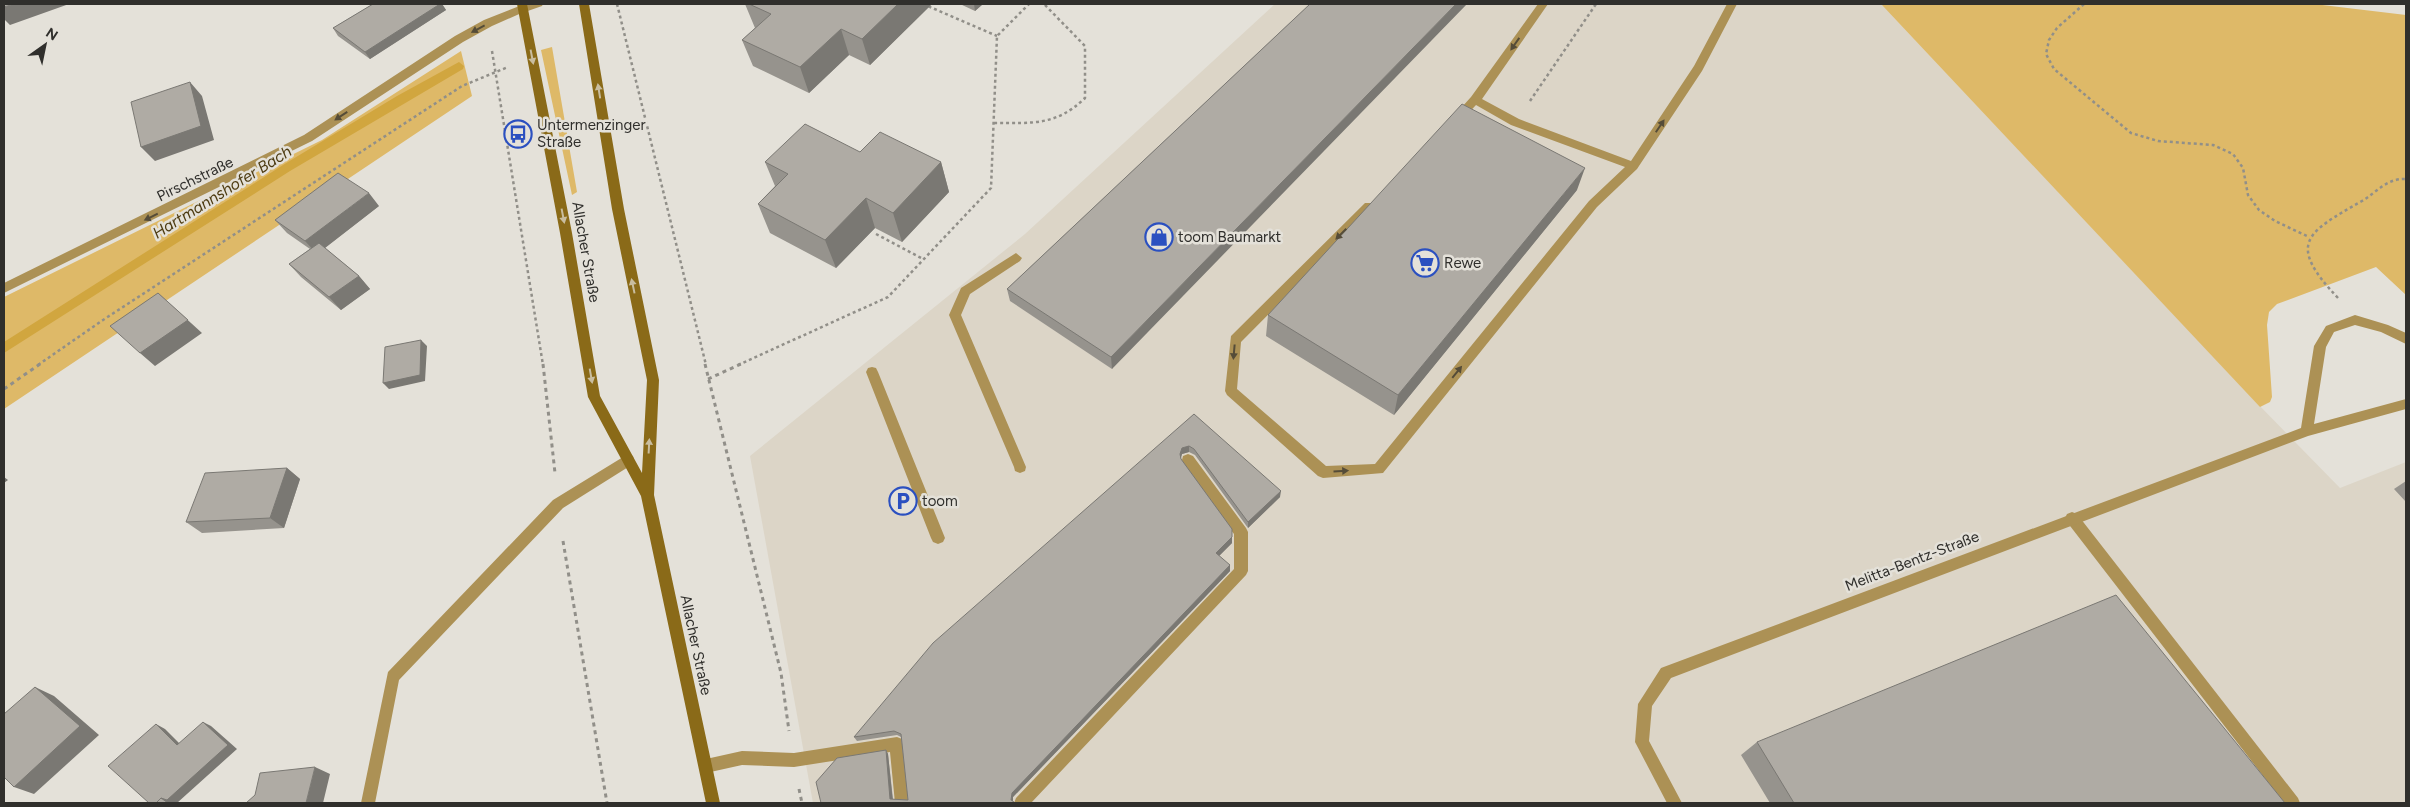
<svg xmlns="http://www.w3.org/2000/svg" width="2410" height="807" font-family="Figtree,sans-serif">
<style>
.built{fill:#dcd5c7}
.green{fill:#deb968}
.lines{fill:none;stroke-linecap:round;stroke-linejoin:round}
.stream{fill:#d1a63f;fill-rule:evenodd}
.path-far1{stroke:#918f89;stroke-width:2.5;stroke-dasharray:3 3;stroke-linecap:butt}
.path{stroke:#918f89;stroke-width:3;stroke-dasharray:4 4;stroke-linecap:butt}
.service{fill:#ac9155;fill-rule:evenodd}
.minor{fill:#ac9155;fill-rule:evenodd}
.tertiary{fill:#ac9155;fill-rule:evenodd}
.secondary{fill:#8a6a18;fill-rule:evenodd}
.wall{fill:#96938d}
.shaded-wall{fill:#7a7873}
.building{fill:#afaba4;stroke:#7a7873}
.oneway{fill:#554c38}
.oneway2{fill:#c9bd9f}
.labels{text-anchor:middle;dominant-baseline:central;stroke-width:5;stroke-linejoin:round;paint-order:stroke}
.poi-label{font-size:15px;fill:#302f2c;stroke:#e4e1d9;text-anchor:start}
.street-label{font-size:15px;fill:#302f2c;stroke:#e4e1d9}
.water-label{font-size:16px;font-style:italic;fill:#4d3b11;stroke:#e4e1d9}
</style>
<rect width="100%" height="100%" fill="#e4e1d9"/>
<path class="built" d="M1275,4H1881L2253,399L2340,488L2406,462V803H813L750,456L1025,234Z"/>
<path class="green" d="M1881,4H2314L2406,15V295L2376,267L2277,304L2269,312L2267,325L2272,397L2270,402L2260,407Z
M552,47L577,192L572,195L541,50Z
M461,51L472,96L4,409V297L322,140Z"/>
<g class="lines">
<path class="stream" d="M459,62L464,66L463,69L290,171L4,353V342L283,165L397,96Z"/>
<path class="path-far1" d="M617,4L706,365
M923,4L997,36
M2084,4L2057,28L2049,40L2046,54L2054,69L2131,133L2158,141L2213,145L2233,154L2243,168L2248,195L2259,210L2275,221L2309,237
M492,51L543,365
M1530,101L1596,4
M994,123C1032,123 1056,126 1085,98V46L1044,4
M876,234L923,259
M2338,298C2286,243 2306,233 2362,201C2377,192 2387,178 2406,179
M38,365L103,320L462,86L508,67
M738,365L888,297L991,188L997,36L1029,4"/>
<path class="path" d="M543,364L555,473
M705,364L781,673L789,731
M708,379L741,364
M4,389L40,364
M563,541L607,803
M799,789L802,803"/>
<path class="service" d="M1538,4H1548L1482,99L1519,119L1631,161L1694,66L1727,4H1737L1702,71L1637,169L1597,207L1383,473L1323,478L1318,476L1227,395L1225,391L1231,336L1365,203H1373L1375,206L1373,209L1241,342L1237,389L1326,466L1375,464L1589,201L1625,167L1511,125L1476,105L1460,122H1452L1451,119L1471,97Z
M1016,253L1022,258L1020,261L970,294L961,315L1026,467L1025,471L1020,473L1015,471L1014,467L949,315L961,288Z
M872,367L876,368L878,372L945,538L943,542L938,544L933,542L931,538L866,372L868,368Z
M628,454L633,456L634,460L633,464L563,508L399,680L375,803H361L388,672L553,500Z
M1188,454L1193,456L1246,528L1248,532V571L1246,575L1031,803H1014L1016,798L1234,569V534L1183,464L1182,460L1183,456Z
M2072,512L2077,514L2298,798L2300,803H2284L2067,522L2065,518L2067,514Z
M897,737L902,739L904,744L909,803H895L890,752L794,767L742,765L706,773L701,771L699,766L701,761L706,759L742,751L794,753Z"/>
<path class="minor" d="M522,5L527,9L526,11L492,26L463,42L312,141L4,293V283L304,135L455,36L484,20Z
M2355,315L2388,325L2406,333V344L2381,332L2355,325L2334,332L2326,347L2314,424L2406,399V409L2308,436L1671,678L1652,706L1649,741L1682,803H1667L1635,742L1638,704L1661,668L2301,428L2314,346L2326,326Z"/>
<path class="tertiary" d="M527,4H543L542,6L522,13L518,11V7Z"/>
<path class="secondary" d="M517,4H527L572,233L600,396L642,473L647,380L612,209L579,4H589L624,209L659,380L654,495L720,803H706L641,496L588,397L560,233Z"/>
</g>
<path class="wall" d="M373,4H442L446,10L370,59L338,36L333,28Z
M745,4H932L870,65L849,55L809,93L753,66L742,40L755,28Z
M960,4H983L975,11Z
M1310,4L1112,369L1010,301L1007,289Z
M860,152L941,162L949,192L902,242L875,228L836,268L770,233L758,204L775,186L765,162Z
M1577,190L1394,415L1266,336L1268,315Z
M379,206L325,248L359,276L370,289L341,310L301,277L289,264L310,249L287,233L275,220Z
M1194,414L1280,497L1248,528L1195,455L1189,452L1182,454L1181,458V459L1232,543L1219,556L1230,571L1013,797V801L1014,803H821L886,750L888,754L893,799L908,800L901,737L897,735L857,741L854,737Z
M287,468L300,479L284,528L202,533L186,522Z
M2406,481V502L2394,489Z
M1757,742L2285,803H1770L1741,755Z"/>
<path class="shaded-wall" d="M14,4H69L10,25L4,19V7Z
M440,4H442L446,10L370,59L365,52Z
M898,4H932L870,65L862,39Z
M974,4H983L975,11Z
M1456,4H1467L1112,369L1111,357Z
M841,29L849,55L809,93L800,67Z
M190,82L202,96L214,140L155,161L141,147Z
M941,162L949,192L902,242L893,213Z
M1585,168L1577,190L1394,415L1398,395Z
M369,193L379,206L317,254L305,241Z
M866,198L875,228L836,268L825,240Z
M359,276L370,289L341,310L329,297Z
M158,293L202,333L155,366L140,353Z
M421,340L427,346L425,381L389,389L383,383Z
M1189,446V452L1182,454L1180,460V454L1182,448Z
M287,468L300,479L284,528L270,518Z
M4,477L8,480L4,483Z
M1281,491L1280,497L1248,528V522Z
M1232,537V543L1216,559V553Z
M1230,565V571L1013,797V803L1011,800L1012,793Z
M35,687L54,696L99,735L34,794L14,787Z
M203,722L211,726L237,749L177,803H163L161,798Z
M156,724L165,729L186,750L177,745Z
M886,750L888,754L893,803L890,799Z
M315,767L330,774L323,803H306Z"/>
<path class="building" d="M4,4H14L4,7Z
M373,4H440L365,52L333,28Z
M749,4H898L862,39L841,29L800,67L742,40L771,14Z
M1310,4H1456L1111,357L1007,289Z
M190,82L201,126L141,147L131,102Z
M1462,104L1585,168L1398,395L1268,315Z
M805,124L860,152L880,132L941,162L893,213L866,198L825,240L758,204L788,174L765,162Z
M338,173L369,193L305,241L275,220Z
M319,243L359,276L329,297L289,264Z
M158,293L188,320L140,353L110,326Z
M421,340L420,375L383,383L385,347Z
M1194,414L1281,491L1248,522L1194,449L1189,446L1182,448L1180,454L1181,459L1232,529V537L1216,553L1230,565L1012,793L1011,800L1013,801L1014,803H821L816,782L837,758L886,750L890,799L908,800L901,734L894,731L854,737L933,643Z
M287,468L270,518L186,522L205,473Z
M2116,595L2285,803H1794L1757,742Z
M35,687L80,726L14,787L4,777V714Z
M203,722L228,745L167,800L161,798L156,803H149L108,766L156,724L177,745Z
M315,767L306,803H246L255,795L260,773Z
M161,798L168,803H156Z"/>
<defs><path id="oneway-solid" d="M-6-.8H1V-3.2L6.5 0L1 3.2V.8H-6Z" transform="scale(1.25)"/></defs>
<g class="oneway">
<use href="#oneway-solid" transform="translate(478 29) rotate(152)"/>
<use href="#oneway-solid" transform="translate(1515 44) rotate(125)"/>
<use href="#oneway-solid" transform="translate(341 116) rotate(147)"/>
<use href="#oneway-solid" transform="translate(1660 126) rotate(-56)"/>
<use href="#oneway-solid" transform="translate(151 217) rotate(154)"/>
<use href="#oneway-solid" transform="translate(1341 234) rotate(135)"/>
<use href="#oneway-solid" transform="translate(1234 352) rotate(95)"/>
<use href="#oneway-solid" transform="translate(1457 372) rotate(-51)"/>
<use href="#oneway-solid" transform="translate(1341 471) rotate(-3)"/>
</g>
<g class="oneway2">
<use href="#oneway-solid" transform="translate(532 57) rotate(79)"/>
<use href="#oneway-solid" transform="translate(599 91) rotate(-99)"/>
<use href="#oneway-solid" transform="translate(563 216) rotate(79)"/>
<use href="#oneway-solid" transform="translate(633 286) rotate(-102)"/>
<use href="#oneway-solid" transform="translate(591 376) rotate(80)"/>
<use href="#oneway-solid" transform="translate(649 446) rotate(-87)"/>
</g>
<defs>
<g id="bus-ring" transform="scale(1.4375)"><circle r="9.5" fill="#e4e1d9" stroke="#2b50c0" stroke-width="1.5"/><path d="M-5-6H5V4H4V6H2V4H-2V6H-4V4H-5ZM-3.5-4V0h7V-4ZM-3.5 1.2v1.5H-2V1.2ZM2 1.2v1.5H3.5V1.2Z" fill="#2b50c0"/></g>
<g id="shop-ring" transform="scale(1.4375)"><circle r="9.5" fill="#e4e1d9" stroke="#2b50c0" stroke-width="1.5"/><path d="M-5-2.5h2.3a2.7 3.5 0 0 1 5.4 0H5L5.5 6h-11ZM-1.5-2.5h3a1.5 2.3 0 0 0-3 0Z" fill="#2b50c0"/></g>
<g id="supermarket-ring" transform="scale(1.4375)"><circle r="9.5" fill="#e4e1d9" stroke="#2b50c0" stroke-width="1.5"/><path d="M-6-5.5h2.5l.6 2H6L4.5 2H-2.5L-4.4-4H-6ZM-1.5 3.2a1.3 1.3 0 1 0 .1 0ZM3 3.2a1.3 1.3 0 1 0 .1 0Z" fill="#2b50c0"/></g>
<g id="parking-ring" transform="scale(1.4375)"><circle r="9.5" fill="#e4e1d9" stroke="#2b50c0" stroke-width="1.5"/><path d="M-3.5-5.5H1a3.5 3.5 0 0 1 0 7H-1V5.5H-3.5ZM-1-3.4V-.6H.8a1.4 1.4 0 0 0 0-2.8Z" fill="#2b50c0"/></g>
</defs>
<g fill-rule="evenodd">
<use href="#bus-ring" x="518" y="134"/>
<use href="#shop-ring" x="1159" y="237"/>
<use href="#supermarket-ring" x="1425" y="263"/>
<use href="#parking-ring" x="903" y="501"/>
</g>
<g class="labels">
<g class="poi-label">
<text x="537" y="125">Untermenzinger<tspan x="537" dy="17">Straße</tspan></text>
<text x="1178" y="237">toom Baumarkt</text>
<text x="1444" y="263">Rewe</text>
<text x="922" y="501">toom</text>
</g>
<g class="street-label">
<text transform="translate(195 179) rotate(-26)">Pirschstraße</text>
<text transform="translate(586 252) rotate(80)">Allacher Straße</text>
<text transform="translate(1912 561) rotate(-21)">Melitta-Bentz-Straße</text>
<text transform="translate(696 645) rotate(78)">Allacher Straße</text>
</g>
<g class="water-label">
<text transform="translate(222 192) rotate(-32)">Hartmannshofer Bach</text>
</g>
</g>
<rect width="2410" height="807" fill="none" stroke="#302f2c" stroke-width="10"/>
<g transform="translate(45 45) rotate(33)" stroke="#e4e1d9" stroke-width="4" paint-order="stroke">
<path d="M0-4L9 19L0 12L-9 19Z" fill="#302f2c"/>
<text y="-8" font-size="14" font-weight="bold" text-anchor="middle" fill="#302f2c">N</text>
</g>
</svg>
